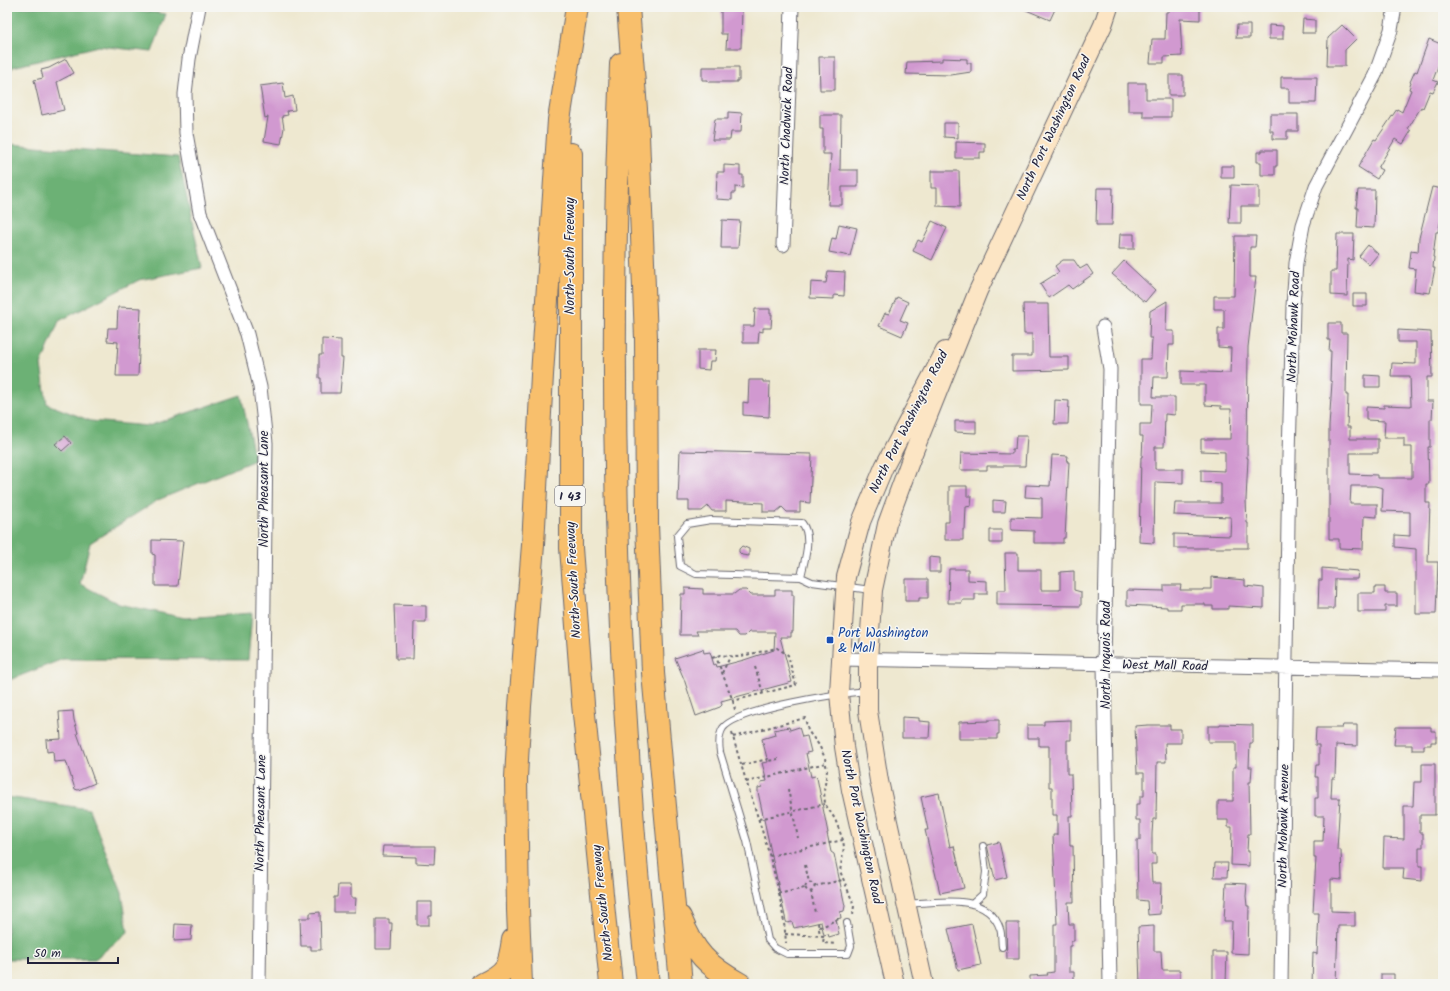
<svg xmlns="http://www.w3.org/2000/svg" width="1450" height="991" font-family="Kalam,sans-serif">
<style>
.forest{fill:#6cb175;stroke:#476a58}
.building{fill:#d199d0}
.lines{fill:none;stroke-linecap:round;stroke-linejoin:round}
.service-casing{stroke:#69676f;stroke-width:8}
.minor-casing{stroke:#69676f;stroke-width:15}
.secondary-casing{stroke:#69676f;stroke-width:20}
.motorway-casing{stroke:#69676f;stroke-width:24}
.path{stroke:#69676f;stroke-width:2;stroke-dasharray:3 3;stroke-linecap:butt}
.service{stroke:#fff;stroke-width:6}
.minor{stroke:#fff;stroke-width:13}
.secondary{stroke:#fce5c4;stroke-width:18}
.motorway{stroke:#f8bf6c;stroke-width:22}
.transit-dot{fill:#1a4fb4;stroke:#f6f6f2;stroke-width:1.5}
.labels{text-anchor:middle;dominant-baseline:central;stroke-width:3;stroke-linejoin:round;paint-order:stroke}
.shield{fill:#f6f6f2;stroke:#626272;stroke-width:1}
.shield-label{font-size:12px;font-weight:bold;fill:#22223b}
.street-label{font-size:13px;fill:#22223b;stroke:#f6f6f2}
.transit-label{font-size:13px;fill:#164399;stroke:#f6f6f2;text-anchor:start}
</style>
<rect width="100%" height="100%" fill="#f6f6f2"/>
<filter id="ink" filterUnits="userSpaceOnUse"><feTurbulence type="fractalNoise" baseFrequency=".025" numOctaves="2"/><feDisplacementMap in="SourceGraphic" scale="8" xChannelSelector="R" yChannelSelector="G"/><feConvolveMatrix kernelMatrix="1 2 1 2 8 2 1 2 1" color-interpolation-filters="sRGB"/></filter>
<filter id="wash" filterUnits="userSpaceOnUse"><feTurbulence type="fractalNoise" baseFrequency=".012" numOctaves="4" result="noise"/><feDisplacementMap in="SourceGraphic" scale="16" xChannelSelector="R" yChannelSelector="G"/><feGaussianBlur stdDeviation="0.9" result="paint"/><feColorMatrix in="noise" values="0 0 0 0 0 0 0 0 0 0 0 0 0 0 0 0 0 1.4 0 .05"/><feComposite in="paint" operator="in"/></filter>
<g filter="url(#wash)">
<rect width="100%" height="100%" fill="#eee8d0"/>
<path class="forest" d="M7,7H114L166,14L152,52L99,46L13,67L7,76Z
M7,137L9,144L178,157L202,268L139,280L59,321L41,365L47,404L91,421L148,426L241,395L255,460L158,500L90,543L80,584L119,604L185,618L252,613L248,660L63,659L7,681Z
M7,797L89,809L122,893L128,932L95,959H7Z"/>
<g id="blocks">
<path class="building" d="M1019,7H1056L1050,20Z
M1169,7H1200V20L1180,19L1182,56L1164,57V63H1150L1152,39H1165L1166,12H1169Z
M721,9H742L741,48H726L727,34H721Z
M1303,19L1315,20V33H1302Z
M1237,25H1250V38H1236Z
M1269,25L1283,26V39H1269Z
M1342,25L1356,39L1345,50V66H1327L1328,38Z
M1429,39L1443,45V53L1433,80L1438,82L1433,92L1430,91L1423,108L1421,107L1408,129L1411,131L1403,144L1395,139L1378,168L1382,170L1377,179L1358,167L1374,139L1376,140L1397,109L1402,112L1411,90L1409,89L1411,83L1410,82L1415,71L1417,72Z
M819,57H835V90H820Z
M942,58L967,59V63H971V72L951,75L906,74L907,62L942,61Z
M66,59L74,73L57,82L64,110L42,115L34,80L43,78L41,70L49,68Z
M702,67H739V80H737V82H708V80H702Z
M1169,75H1183V95H1169Z
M1281,77H1317L1316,103H1289V88H1281Z
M283,83L285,98L293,96L295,110L287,111L288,115L282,116L284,128L281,144L264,141L268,117L265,118L260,86Z
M1128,83H1146V99H1171V117H1143V111H1128Z
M728,112L742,113L741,132H731L730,140H712L715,119H728Z
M1270,114H1298V131H1287V139H1273V131H1270Z
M820,115H841L840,170H858V187H842V205H828L831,154H823V129H820Z
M944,123H958V138L944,137Z
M956,142L985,143V152H980V158H956Z
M1262,150H1277V166H1275V175H1261V162H1257V152H1262Z
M724,165L740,166V175H743V188L735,187V193H732V200L716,199L717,172H724Z
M1221,166H1234V178H1221Z
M931,171H959L960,207L937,206V188H931Z
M1231,185L1259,186V206H1241V223H1229Z
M1432,187L1443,189L1439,209L1443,211L1438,232H1436L1433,257H1434L1433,268H1435L1430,293L1414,291L1416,269L1409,268L1411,251L1418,252L1419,238Z
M1097,188H1113L1112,225H1096Z
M1358,190H1375L1374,228L1357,227L1358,208H1356Z
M722,220L740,221L738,248H721Z
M932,221L947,228L932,260L913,251L918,240L922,242Z
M839,224L857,228L850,256L829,252L832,238L836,239Z
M1120,234H1134V249H1119Z
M1337,234H1354L1353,260L1348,259L1347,296L1331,295V271H1336Z
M1235,236H1256L1255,247H1250V277H1256L1248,347L1247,458H1248L1246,500L1247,523H1248V548H1174V534L1230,536L1231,517L1174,515L1175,503H1221V483L1201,482V470L1225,471V452L1201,451V439H1230L1231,409H1221V406L1205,405V385H1181V371L1230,373L1231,348L1218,347V329H1224V309H1214V296H1234Z
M1368,245L1378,254L1369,265L1359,256Z
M1063,260H1074L1080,269L1087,265L1093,274L1072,289L1068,285L1049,298L1040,284L1059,272L1055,266Z
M1124,261L1155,290L1145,302L1112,274Z
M828,271L845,272L844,296L834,295V299L810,298L811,282L826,283Z
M1353,294H1367V306H1353Z
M897,297L908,302L900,320L908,323L902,336L879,326L885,313L889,314Z
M1167,301L1166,331H1174V345H1169L1168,377H1154L1153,397H1175V415L1165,414L1164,447H1155V469H1183V483L1155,482L1154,543L1139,542L1141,457H1142L1143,436H1140V424H1151L1152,404H1141V359H1151L1152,338H1149L1150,311Z
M1023,304H1048L1049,357H1069V370L1012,371V356H1032V334H1024Z
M118,307L141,308L138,376H116L118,342L107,341L108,328H117Z
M755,309H770V314H772L771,328H763V332L759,331L758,343H743V326H754Z
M1328,323H1341V333H1347L1346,395H1348L1347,427H1350V439H1378V453H1350V474L1377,475V478H1412V447H1404V438H1384L1385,421L1366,420V407L1384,408V405L1411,406L1410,376H1391L1392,363L1416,364V342H1398V330L1431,332L1432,377H1427V401H1433L1432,419H1430V447H1428L1429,484H1426V503H1430L1428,562H1438L1436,614H1416V549L1395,547V535L1410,536V512L1382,511L1383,488L1375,486H1351L1350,504H1377V517L1364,516L1363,549L1339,548V539H1329V427L1332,382L1330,381L1331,351H1329L1330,340H1328Z
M322,339L341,340V358H343L340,393H321V378H319V355H322Z
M698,350H716L715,361H710L709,370L698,369Z
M1365,375L1380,376V387H1365Z
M749,380H763V382H770L769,417L743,415V402L748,403Z
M1055,400L1069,401L1068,424H1054Z
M955,421H976V433L955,432Z
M65,436L71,443L62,451L55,444Z
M1016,436H1027L1025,466H987V470H960L961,453L1012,454V449H1015Z
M680,451L812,454L810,503L800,502V512H787L782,507L776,512H763V503L726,501V511H712L708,506L702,511H689V501H678Z
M1052,455L1068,456L1067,462H1069L1065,538H1063V543H1034V531L1011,530V517L1042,518V498L1025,497L1026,485L1050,486Z
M949,486H967V496H972L971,506L966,507L965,529H963V540H945V522H949Z
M993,500L1006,501L1005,512H993Z
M990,530H1002V543H990Z
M152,540L183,541L178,586H155V555L152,554Z
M742,546L749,549V556L742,555L739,552V549Z
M1005,553H1018V570H1041V590H1060V572L1074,571V590L1081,592V606L997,605V590H1006Z
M929,557L940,558V572H929Z
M1322,568L1358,571L1357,579H1335L1334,609H1318L1319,580H1322Z
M949,569H968V580L987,581V594H975V600H962V603H948Z
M1211,577L1245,580V586L1264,588V608L1228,606V609H1213V606H1205V604H1181V609H1167V607L1127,605V590L1164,591V585H1181L1180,590H1203V589H1211Z
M905,579H928V598H919V601H905Z
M1375,587H1385V593H1397V606H1385V612H1358V593H1375Z
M685,588L703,589V594H734L739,590H746L751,595H775V590H792V595H794L793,632H791V637H780L792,682L721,701L722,705L720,707L696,716L684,679L675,658L703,649L704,653L710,652L714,665L716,664L717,667L744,660L774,650L775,632H749L745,636H739L735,631H696L698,635H680L681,594H685Z
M394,605L426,606V622H414L413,659H396Z
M73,711L74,720L78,733H77L95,783L78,790L75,789L66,761L54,762L53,751L47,752L46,740L61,739L59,712Z
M902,717L919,718V721L930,722L929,738H902Z
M988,720H999V734H997V739H959V722L988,721Z
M1071,720V740H1067V774H1071L1072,816H1069L1070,846H1073L1074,902H1068L1069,924H1074V941H1071V946H1069V972H1074V984H1030V976L1048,975L1047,973L1054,972V924H1057L1053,835H1057V815H1052V787H1049V746H1039V738H1027V725H1044V721Z
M1220,724L1253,725V743H1250L1249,767H1252L1251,782H1249L1250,834H1248L1247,851H1249V866L1231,865L1232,827H1228V820H1218V801H1233V767H1236V742H1208V726H1220Z
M1148,725H1170V729H1181V743H1165L1166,762H1157L1156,819H1153L1152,834V854H1156V864H1151L1152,883H1161L1160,914L1148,915L1147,901L1138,900L1137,840H1140V820H1136V804H1140V796H1144V773H1137L1135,726Z
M1343,725H1357V746L1336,745L1335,778H1332L1331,798H1340L1337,850H1341L1342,880L1331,879V911L1355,912V926H1338L1336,984H1312L1313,953L1317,954L1319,913H1313L1316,858H1314V841H1323L1324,816H1315V798H1318V777H1315L1316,765H1319V745H1315L1316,728H1342Z
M789,727L790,730L799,727L802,737L807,736L811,752L806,753L811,777L815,776L817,778L828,833H827L831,852L834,854L845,906L844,911L840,912L841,918L836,919L839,934L829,937L828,934L824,935L821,922L794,928L792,922L787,923L786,921L758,792V788L762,787L761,782L767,781L762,763L768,762L762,739L775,735L774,730Z
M1396,727H1431V731H1436V742H1431V745H1424V750H1412V745H1394Z
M1422,764H1435V815H1420V833H1423V847H1419V866H1422V881L1403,879L1404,868H1383L1384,838L1404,839V806H1413L1414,782H1422Z
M939,793L950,847L954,846L964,888L940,893L925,830H928L921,797Z
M999,842L1007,877L995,880L987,845Z
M383,846H435L434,864L416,863V857L382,856Z
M1215,863H1228L1227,877H1214Z
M1226,883L1247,884L1246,896L1247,906H1249L1248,954L1231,953L1232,921H1224Z
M338,885H351V898H356L355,912H334V897H337Z
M417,902H432V916H429V925H417Z
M320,912L321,950H311V946H301L300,918H310V913Z
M376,919H389V923H392L391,949H376Z
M1006,923H1019V959H1007Z
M175,924L192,925L191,940L174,941Z
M972,924L981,965L958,970L948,929Z
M1154,926V951H1161L1162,970H1180V984H1140L1138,927Z
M1213,952H1227L1226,984H1213Z
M1381,974H1394V984H1381Z"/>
</g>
</g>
<g filter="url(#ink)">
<use href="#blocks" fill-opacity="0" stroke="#69676f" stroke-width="1"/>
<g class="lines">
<g class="service-casing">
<path id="service" d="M801,577C804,561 813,537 802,523L711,520L687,524L677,536L680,566L696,574L801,577L812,582L871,590
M908,904C937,902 988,892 1000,929C1002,934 1001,942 1002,947
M972,904L983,894L986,872L983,846
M847,923L851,946L848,954H787L775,948L768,940L747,841L720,752C719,745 719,734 723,728C738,708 841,693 867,691"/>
</g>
<g class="minor-casing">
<path id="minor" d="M199,7L189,59L185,94L186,133L200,213L247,334L260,387L266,443L259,984
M783,245L792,7
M1103,327L1110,369L1104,665L1110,984
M840,659L1443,670
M1281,984L1289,455L1293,306L1296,263L1303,225L1316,186L1375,75L1391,30L1395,7"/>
</g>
<g class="secondary-casing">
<path id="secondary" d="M895,984L851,790L844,747L839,693L846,577L861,522L884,467L945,351
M924,984L879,781L868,711V659L873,590L887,524L912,456L978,291L1103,25L1109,7"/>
</g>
<g class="motorway-casing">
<path id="motorway" d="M628,7L638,135L646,338L647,524L653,673L681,984
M621,64C608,370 615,680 648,984
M571,154V548L583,704L611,984
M680,917C694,952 707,966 740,984
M483,984C508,972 509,966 513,940
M521,984L518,910L516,778L520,706L533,545L542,375L559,120L577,7"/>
</g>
<path class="path" d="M712,658L720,655L737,657L777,648L788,655L796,685L733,701L716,657
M755,667L763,693
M722,673L730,657
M733,701L735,710
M732,733C750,802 781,870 786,943
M733,737L805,718L808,731L819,745L825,758L827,771L824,791L825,804L835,819L843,840L844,847L840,871L854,905L853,916
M742,765L768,759V761L778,759
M746,782L826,763
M788,789L798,838
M759,819L825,804
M770,856L843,840
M805,865L809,882
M805.5 887a4.5 4.5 0 1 1 9 0a4.5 4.5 0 1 1-9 0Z
M815,886L843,880
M811,891L815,913
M778,894L805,888
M818,923L820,935
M819,927C827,926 831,921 839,919
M785,934L824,936L823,943L836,944"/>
<use href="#service" class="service"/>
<use href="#minor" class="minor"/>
<use href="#secondary" class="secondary"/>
<use href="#motorway" class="motorway"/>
</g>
</g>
<rect class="transit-dot" x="826" y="636" width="8" height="8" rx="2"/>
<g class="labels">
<rect class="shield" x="555" y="486" width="30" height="20" rx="3"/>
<g class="shield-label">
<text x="570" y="496">I 43</text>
</g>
<g class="street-label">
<text transform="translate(787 126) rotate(-88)">North Chadwick Road</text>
<text transform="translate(1054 128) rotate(-65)">North Port Washington Road</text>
<text transform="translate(570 256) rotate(-90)">North-South Freeway</text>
<text transform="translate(1294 327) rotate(-88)">North Mohawk Road</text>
<text transform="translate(909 422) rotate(-63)">North Port Washington Road</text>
<text transform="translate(264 489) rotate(-90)">North Pheasant Lane</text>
<text transform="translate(574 580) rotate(-93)">North-South Freeway</text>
<text transform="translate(1106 655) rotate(-90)">North Iroquois Road</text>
<text transform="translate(1165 666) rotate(1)">West Mall Road</text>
<text transform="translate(261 813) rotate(-89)">North Pheasant Lane</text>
<text transform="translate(1284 826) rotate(-89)">North Mohawk Avenue</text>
<text transform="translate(861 827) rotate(78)">North Port Washington Road</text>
<text transform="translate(603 903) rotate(-96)">North-South Freeway</text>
</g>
<g class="transit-label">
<text x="838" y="633">Port Washington<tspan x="838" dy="15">&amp; Mall</tspan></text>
</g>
</g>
<rect width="1450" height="991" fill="none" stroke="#f6f6f2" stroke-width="24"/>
<path d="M28 957v6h90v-6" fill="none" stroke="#22223b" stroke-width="2"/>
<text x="34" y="957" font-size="12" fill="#22223b" stroke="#f6f6f2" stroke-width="3" paint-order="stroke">50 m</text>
</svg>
